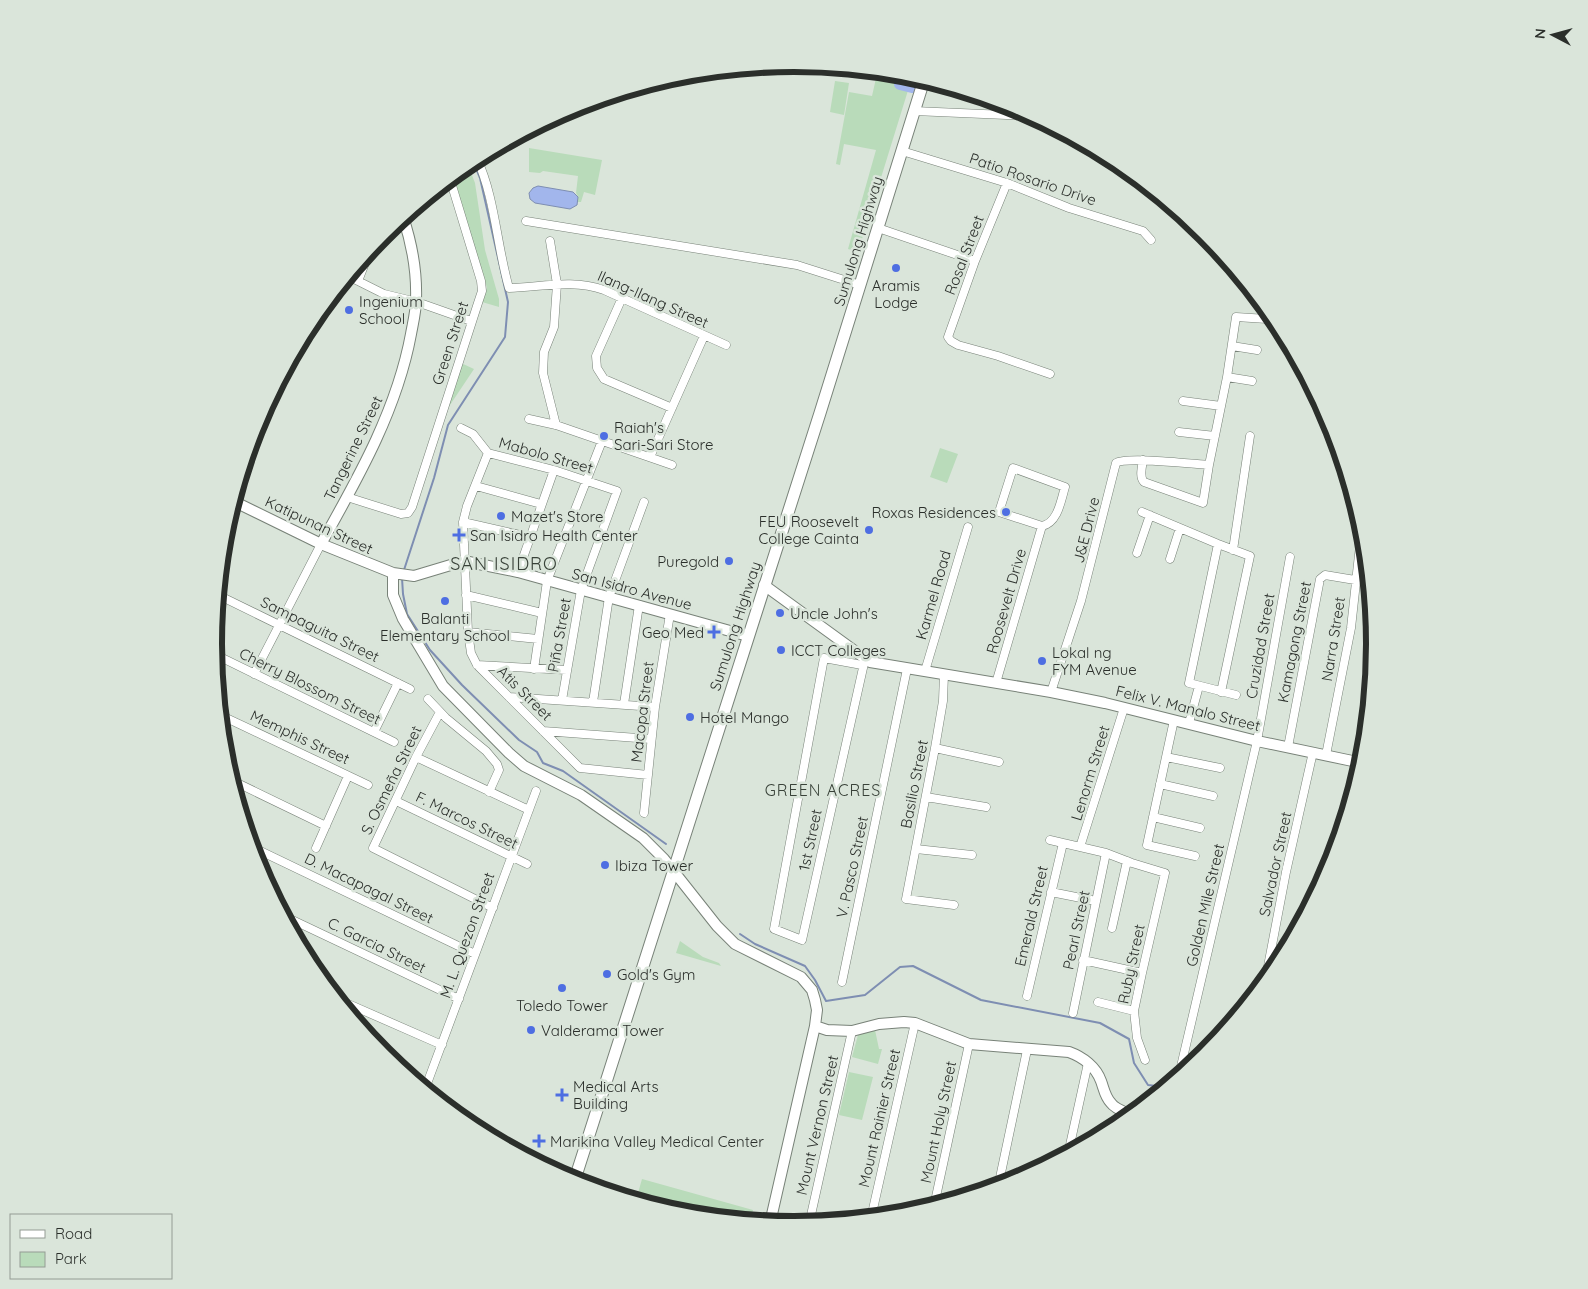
<svg xmlns="http://www.w3.org/2000/svg" width="1588" height="1289" font-family="Quicksand,sans-serif">
<style>
.green{fill:#b9dbba}
.water{fill:#a2b6ec;stroke:#7e8eb2}
.lines{fill:none;stroke-linecap:round;stroke-linejoin:round}
.stream{stroke:#7e8eb2;stroke-width:2}
.river{stroke:#a2b6ec;stroke-width:12}
.minor-casing{stroke:#788278;stroke-width:9}
.tertiary-casing{stroke:#788278;stroke-width:12}
.secondary-casing{stroke:#788278;stroke-width:13}
.minor{stroke:#fff;stroke-width:8}
.tertiary{stroke:#fff;stroke-width:10}
.secondary{stroke:#fff;stroke-width:11}
.poi-dot{fill:#4e6ee2;stroke:#dae5da;stroke-width:2}
.labels{text-anchor:middle;dominant-baseline:central;stroke-width:5;stroke-linejoin:round;paint-order:stroke}
.street-label{font-size:15px;fill:#2b2f2b;stroke:#dae5da}
.poi-label{font-size:15px;fill:#2b2f2b;stroke:#dae5da;text-anchor:start}
.neighbourhood-label{font-size:16px;letter-spacing:1px;fill:#394239;stroke:#dae5da}
.quarter-label{font-size:18px;letter-spacing:1px;fill:#394239;stroke:#dae5da}
.rim{fill:none;stroke:#2b2f2b;stroke-width:6}
</style>
<rect width="100%" height="100%" fill="#dae5da"/>
<path class="green" d="M877,74L910,84L858,252L848,249L876,150L844,144L840,165L836,164L849,92L872,96Z
M835,81L849,83L844,115L830,112Z
M529,148L602,160L595,195L584,192L581,202H578V197L576,193L578,176L543,171L540,173L529,172Z
M468,165L475,183L485,250L499,299V307L482,302L487,288L452,177Z
M461,363L474,369L446,411Z
M940,448L958,454L947,483L930,477Z
M680,941L703,957L719,963L721,966L676,953Z
M875,1030L879,1049H882L878,1064L852,1057L858,1035Z
M849,1072L873,1077L862,1120L839,1115Z
M642,1179L753,1210L750,1221L680,1214L636,1200Z"/>
<path class="water" d="M538,186L573,192L578,197L577,205L570,209L535,203L530,199L529,193L533,188Z"/>
<g class="lines">
<path class="stream" d="M404,570L434,478L448,425L505,337L508,302L480,178L473,161
M402,578L403,594L407,614L430,650L462,685L519,740L537,752L543,763L563,771L666,844
M740,934L755,944L805,966L815,980L826,1001L865,995L900,967L913,966L981,1000L1100,1023L1129,1039L1134,1063L1148,1085L1165,1087"/>
<path class="river" d="M900,84L912,87
M937,84H938"/>
<g class="minor-casing">
<path id="minor" d="M914,111L1032,116
M902,151L1007,183L1069,208L1143,231L1151,240
M477,159C495,197 497,247 509,288C542,287 573,279 604,290L726,345
M1007,183L975,261L948,337L951,341L958,345L998,356L1050,374
M526,221L797,265L860,285
M878,228L975,261
M550,241L557,284L554,327L544,352L543,373L556,425
M348,276L384,294L417,302L471,321
M358,281L365,263V256
M622,298L596,356L597,368L604,379L672,408
M1232,346L1257,350
M1227,377L1252,381
M1183,401L1221,406
M529,419L556,425L672,465
M461,428L473,434L488,453
M1179,432L1215,436
M488,453L467,506L463,522L468,632L471,653L477,665L580,768L648,775
M488,453L554,470L617,491L581,590L562,700
M650,457L704,336
M1143,460C1142,467 1139,477 1144,482L1203,503L1209,465L1227,377L1236,317L1267,319
M1013,468L1065,487C1061,500 1058,523 1042,526L999,512Z
M476,486L541,504
M347,497L401,514L408,513L412,507L478,303L482,291L481,281L450,179
M1142,512L1218,544L1250,556L1221,692
M463,522L529,537
M1218,544L1189,683L1236,695
M1233,550L1250,436
M1137,553L1150,515
M1170,559L1180,528
M518,572L554,470
M218,595L410,689
M466,595L542,613
M468,632L538,639
M214,654L394,742
M477,665L567,670
M862,665L824,658L774,929L802,940L865,659
M534,669L547,581L602,441
M925,671L968,527
M254,674L321,544
M944,674L943,701L935,748L906,899L954,905
M996,683L1042,526
M1051,692L1081,601L1116,463C1125,456 1193,464 1209,465
M509,697L655,707
M428,699L446,718L486,751L497,764L499,770L489,792
M593,702L609,597L644,502
M624,704L639,605
M440,712L416,757L373,848L493,908
M220,715L368,785
M1174,720L1147,845L1195,856
M1189,723L1199,686
M543,731L651,739
M374,732L398,683
M1288,747L1320,579L1325,575L1355,580
M935,748L999,762
M1326,755L1351,628L1362,527
M416,757L529,810
M1166,757L1220,768
M231,780L326,826
M1160,784L1213,796
M1355,786L1367,728
M926,797L986,807
M396,801L527,864
M644,813L655,707L670,614
M1153,817L1200,828
M1050,840L1106,853L1132,863L1165,873L1142,973L1134,1011L1137,1038L1145,1060
M252,847L475,954
M1080,847L1124,708
M316,848L348,776
M916,849L972,855
M1051,892L1096,901
M284,916L459,999
M1112,928L1127,861
M1083,960L1142,973
M842,982L907,669
M1265,982L1286,872L1313,752
M1027,996L1063,843
M337,999L442,1045
M1098,1002L1134,1011
M1073,1013L1106,853
M1179,1075L1257,741L1290,557
M425,1089L536,791
M1068,1154L1088,1063
M998,1187L1027,1050
M934,1206L969,1044
M871,1218L915,1023
M809,1224L852,1031"/>
</g>
<g class="tertiary-casing">
<path id="tertiary" d="M233,501L321,544L393,573L414,576L464,561L518,572L748,636
M321,544C358,478 397,410 411,334C413,323 416,311 416,300C417,272 412,244 403,217
M393,573V595L403,619L443,686L509,753L524,766L581,795L643,838L664,859L717,926L735,944L801,977L812,990L815,1000L817,1010L815,1026L770,1223
M764,585L870,662L1051,692L1105,703L1257,741L1362,763
M815,1026L827,1030L852,1031L879,1024L904,1022L915,1023L969,1044L1069,1052C1083,1057 1096,1067 1101,1081C1104,1089 1105,1097 1111,1103C1115,1109 1125,1112 1132,1115"/>
</g>
<g class="secondary-casing">
<path id="secondary" d="M574,1182L820,413L924,80"/>
</g>
<use href="#minor" class="minor"/>
<use href="#tertiary" class="tertiary"/>
<use href="#secondary" class="secondary"/>
</g>
<g class="poi-dot">
<circle cx="896" cy="268" r="5"/>
<circle cx="349" cy="310" r="5"/>
<circle cx="604" cy="436" r="5"/>
<circle cx="1006" cy="512" r="5"/>
<circle cx="501" cy="516" r="5"/>
<circle cx="869" cy="530" r="5"/>
<path d="M456.5 527.5h5v5h5v5h-5v5h-5v-5h-5v-5h5z"/>
<circle cx="729" cy="561" r="5"/>
<circle cx="445" cy="601" r="5"/>
<circle cx="780" cy="613" r="5"/>
<path d="M711.5 624.5h5v5h5v5h-5v5h-5v-5h-5v-5h5z"/>
<circle cx="781" cy="650" r="5"/>
<circle cx="1042" cy="661" r="5"/>
<circle cx="690" cy="717" r="5"/>
<circle cx="605" cy="865" r="5"/>
<circle cx="607" cy="974" r="5"/>
<circle cx="562" cy="988" r="5"/>
<circle cx="531" cy="1030" r="5"/>
<path d="M559.5 1087.5h5v5h5v5h-5v5h-5v-5h-5v-5h5z"/>
<path d="M536.5 1133.5h5v5h5v5h-5v5h-5v-5h-5v-5h5z"/>
</g>
<g class="labels">
<g class="street-label">
<text transform="translate(1033 179) rotate(19)">Patio Rosario Drive</text>
<text transform="translate(858 241) rotate(-73)">Sumulong Highway</text>
<text transform="translate(964 255) rotate(-69)">Rosal Street</text>
<text transform="translate(653 299) rotate(24)">Ilang-Ilang Street</text>
<text transform="translate(450 343) rotate(-72)">Green Street</text>
<text transform="translate(353 448) rotate(-64)">Tangerine Street</text>
<text transform="translate(546 455) rotate(16)">Mabolo Street</text>
<text transform="translate(319 525) rotate(25)">Katipunan Street</text>
<text transform="translate(1086 530) rotate(-76)">J&amp;E Drive</text>
<text transform="translate(632 589) rotate(15)">San Isidro Avenue</text>
<text transform="translate(933 595) rotate(-74)">Karmel Road</text>
<text transform="translate(1006 601) rotate(-74)">Roosevelt Drive</text>
<text transform="translate(735 626) rotate(-72)">Sumulong Highway</text>
<text transform="translate(320 629) rotate(26)">Sampaguita Street</text>
<text transform="translate(559 635) rotate(-80)">Piña Street</text>
<text transform="translate(1333 639) rotate(-81)">Narra Street</text>
<text transform="translate(1294 642) rotate(-79)">Kamagong Street</text>
<text transform="translate(1260 646) rotate(-80)">Cruzidad Street</text>
<text transform="translate(310 686) rotate(26)">Cherry Blossom Street</text>
<text transform="translate(525 693) rotate(45)">Atis Street</text>
<text transform="translate(1188 708) rotate(14)">Felix V. Manalo Street</text>
<text transform="translate(642 712) rotate(-83)">Macopa Street</text>
<text transform="translate(300 737) rotate(25)">Memphis Street</text>
<text transform="translate(1090 773) rotate(-73)">Lenorm Street</text>
<text transform="translate(391 780) rotate(-64)">S. Osmeña Street</text>
<text transform="translate(914 784) rotate(-79)">Basilio Street</text>
<text transform="translate(467 820) rotate(26)">F. Marcos Street</text>
<text transform="translate(810 840) rotate(-78)">1st Street</text>
<text transform="translate(1275 864) rotate(-78)">Salvador Street</text>
<text transform="translate(852 867) rotate(-78)">V. Pasco Street</text>
<text transform="translate(369 888) rotate(26)">D. Macapagal Street</text>
<text transform="translate(1205 905) rotate(-77)">Golden Mile Street</text>
<text transform="translate(1031 916) rotate(-77)">Emerald Street</text>
<text transform="translate(1076 930) rotate(-78)">Pearl Street</text>
<text transform="translate(467 935) rotate(-70)">M. L. Quezon Street</text>
<text transform="translate(377 945) rotate(26)">C. Garcia Street</text>
<text transform="translate(1131 964) rotate(-78)">Ruby Street</text>
<text transform="translate(879 1118) rotate(-77)">Mount Rainier Street</text>
<text transform="translate(938 1122) rotate(-78)">Mount Holy Street</text>
<text transform="translate(817 1125) rotate(-77)">Mount Vernon Street</text>
</g>
<g class="poi-label">
<text x="896" y="285" text-anchor="middle">Aramis<tspan x="896" dy="17">Lodge</tspan></text>
<text x="359" y="301">Ingenium<tspan x="359" dy="17">School</tspan></text>
<text x="614" y="427">Raiah's<tspan x="614" dy="17">Sari-Sari Store</tspan></text>
<text x="996" y="512" text-anchor="end">Roxas Residences</text>
<text x="511" y="516">Mazet's Store</text>
<text x="859" y="521" text-anchor="end">FEU Roosevelt<tspan x="859" dy="17">College Cainta</tspan></text>
<text x="470" y="535">San Isidro Health Center</text>
<text x="719" y="561" text-anchor="end">Puregold</text>
<text x="790" y="613">Uncle John's</text>
<text x="445" y="618" text-anchor="middle">Balanti<tspan x="445" dy="17">Elementary School</tspan></text>
<text x="704" y="632" text-anchor="end">Geo Med</text>
<text x="791" y="650">ICCT Colleges</text>
<text x="1052" y="652">Lokal ng<tspan x="1052" dy="17">FYM Avenue</tspan></text>
<text x="700" y="717">Hotel Mango</text>
<text x="615" y="865">Ibiza Tower</text>
<text x="617" y="974">Gold's Gym</text>
<text x="562" y="1005" text-anchor="middle">Toledo Tower</text>
<text x="541" y="1030">Valderama Tower</text>
<text x="573" y="1086">Medical Arts<tspan x="573" dy="17">Building</tspan></text>
<text x="550" y="1141">Marikina Valley Medical Center</text>
</g>
<g class="neighbourhood-label">
<text x="823" y="790">GREEN ACRES</text>
</g>
<g class="quarter-label">
<text x="504" y="563">SAN ISIDRO</text>
</g>
</g>
<path d="M0 0H1588V1289H0ZM222 644a572 572 0 1 1 1144 0a572 572 0 1 1-1144 0Z" fill="#dae5da" fill-rule="evenodd"/>
<path class="rim" d="M222 644a572 572 0 1 1 1144 0a572 572 0 1 1-1144 0Z"/>
<rect x="10" y="1214" width="162" height="65" fill="#dae5da" stroke="#949c94"/>
<rect x="20" y="1230" width="25" height="8" fill="#ffffff" stroke="#949c94"/>
<text x="55" y="1239" font-size="15" fill="#2b2f2b">Road</text>
<rect x="20" y="1252" width="25" height="15" fill="#b9dbba" stroke="#949c94"/>
<text x="55" y="1264" font-size="15" fill="#2b2f2b">Park</text>
<g transform="translate(1553 35) rotate(276)" stroke="#dae5da" stroke-width="4" paint-order="stroke">
<path d="M0-4L9 19L0 12L-9 19Z" fill="#2b2f2b"/>
<text y="-8" font-size="14" font-weight="bold" text-anchor="middle" fill="#2b2f2b">N</text>
</g>
</svg>
